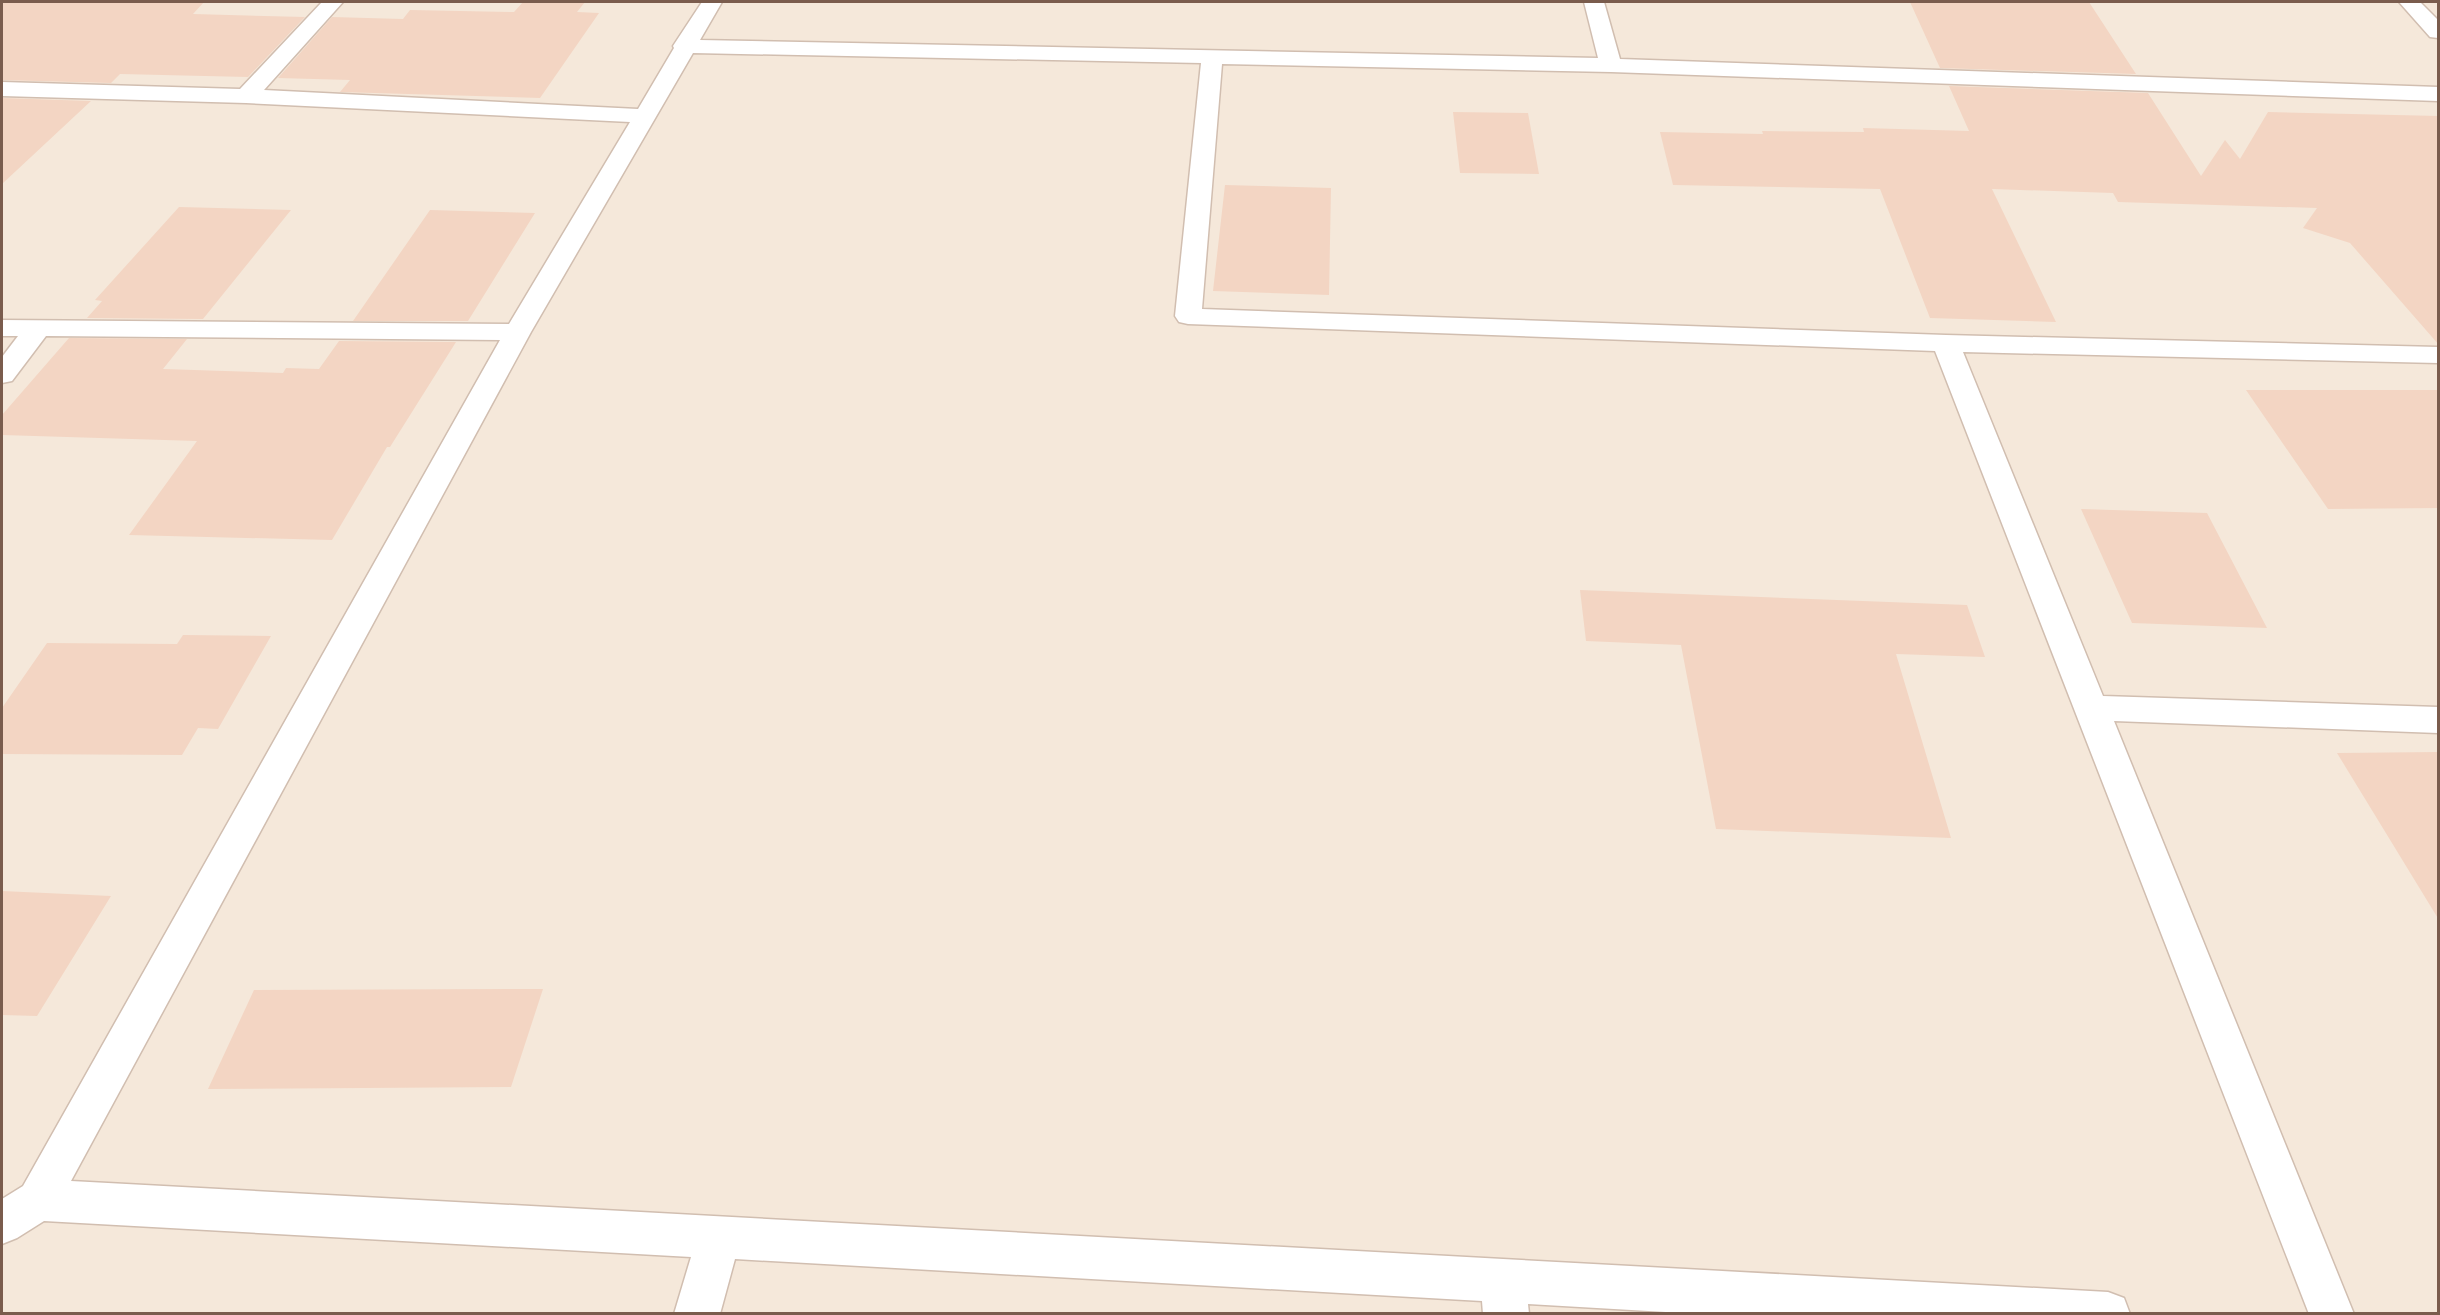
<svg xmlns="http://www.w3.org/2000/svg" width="2440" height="1315" font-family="Commissioner,sans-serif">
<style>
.residential{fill:#f5e8da}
.building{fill:#f3d5c3}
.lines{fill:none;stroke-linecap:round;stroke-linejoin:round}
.street-casing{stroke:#d1beb0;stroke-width:3}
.street{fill:#fff;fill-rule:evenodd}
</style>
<rect width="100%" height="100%" fill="#fdf6ec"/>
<path class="residential" d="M2,2H2438V1313H2Z"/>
<path class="building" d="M2,2H204L193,14L305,17L248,77L120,74L111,83L2,80Z
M523,2H585L577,12L599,13L540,98L340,92L350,80L278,78L332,17L403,19L410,10L514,12Z
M1910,2H2089L2136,74L1940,68Z
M1949,86L2148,93L2201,176L2225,140L2240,159L2268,112L2439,116V345L2350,243L2303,228L2317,208L2118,202L2113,193L1992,189L2056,322L1930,318L1880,189L1673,185L1660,132L1763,134L1762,131L1864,132L1863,128L1969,131Z
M2,98L91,101L2,184Z
M1453,112L1528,113L1539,174L1460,173Z
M1225,185L1331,188L1329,295L1213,291Z
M179,207L291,210L203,319L87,318L102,301L95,300Z
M430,210L535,213L468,321H353Z
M69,338L187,339L163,369L283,373L286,368L319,369L339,341L456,342L390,447H387L332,540L129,535L197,441L2,435V415Z
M2246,390H2439V508L2328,509Z
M2081,509L2207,513L2267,628L2132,623Z
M1580,590L1967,605L1985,657L1896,654L1951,838L1716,829L1681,645L1586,641Z
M183,635L271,636L218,729L198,728L182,755L2,754V708L47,643L177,644Z
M2439,752V920L2337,753Z
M2,891L111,896L37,1016L2,1015Z
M543,989L511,1087L208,1089L254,990Z"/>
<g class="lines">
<g class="street-casing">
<path id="street" d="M322,2H343L264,90L638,109L674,48L673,46L702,2H722L700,40L1598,58L1584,2H1604L1620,59L2438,87V101L1611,72L1222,64L1202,309L1946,335L2438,347V363L1963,352L2103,696L2438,707V733L2114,721L2354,1314H2309L1935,351L1188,324L1179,322L1175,316L1201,63L693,53L531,332L71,1181L2108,1292L2124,1298L2130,1314H1700L1528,1304L1529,1314H1483L1482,1301L735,1259L720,1314H674L691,1257L44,1221L17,1238L2,1244V1199L23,1186L500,340L46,336L12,381L2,383V357L18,336H2V320L509,324L630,122L246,103L2,96V82L240,89Z
M2399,2H2420L2438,20V38L2430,37Z"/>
</g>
<use href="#street" class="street"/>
</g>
<rect width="2440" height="1315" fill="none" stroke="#7a5c4d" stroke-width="6"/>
</svg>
